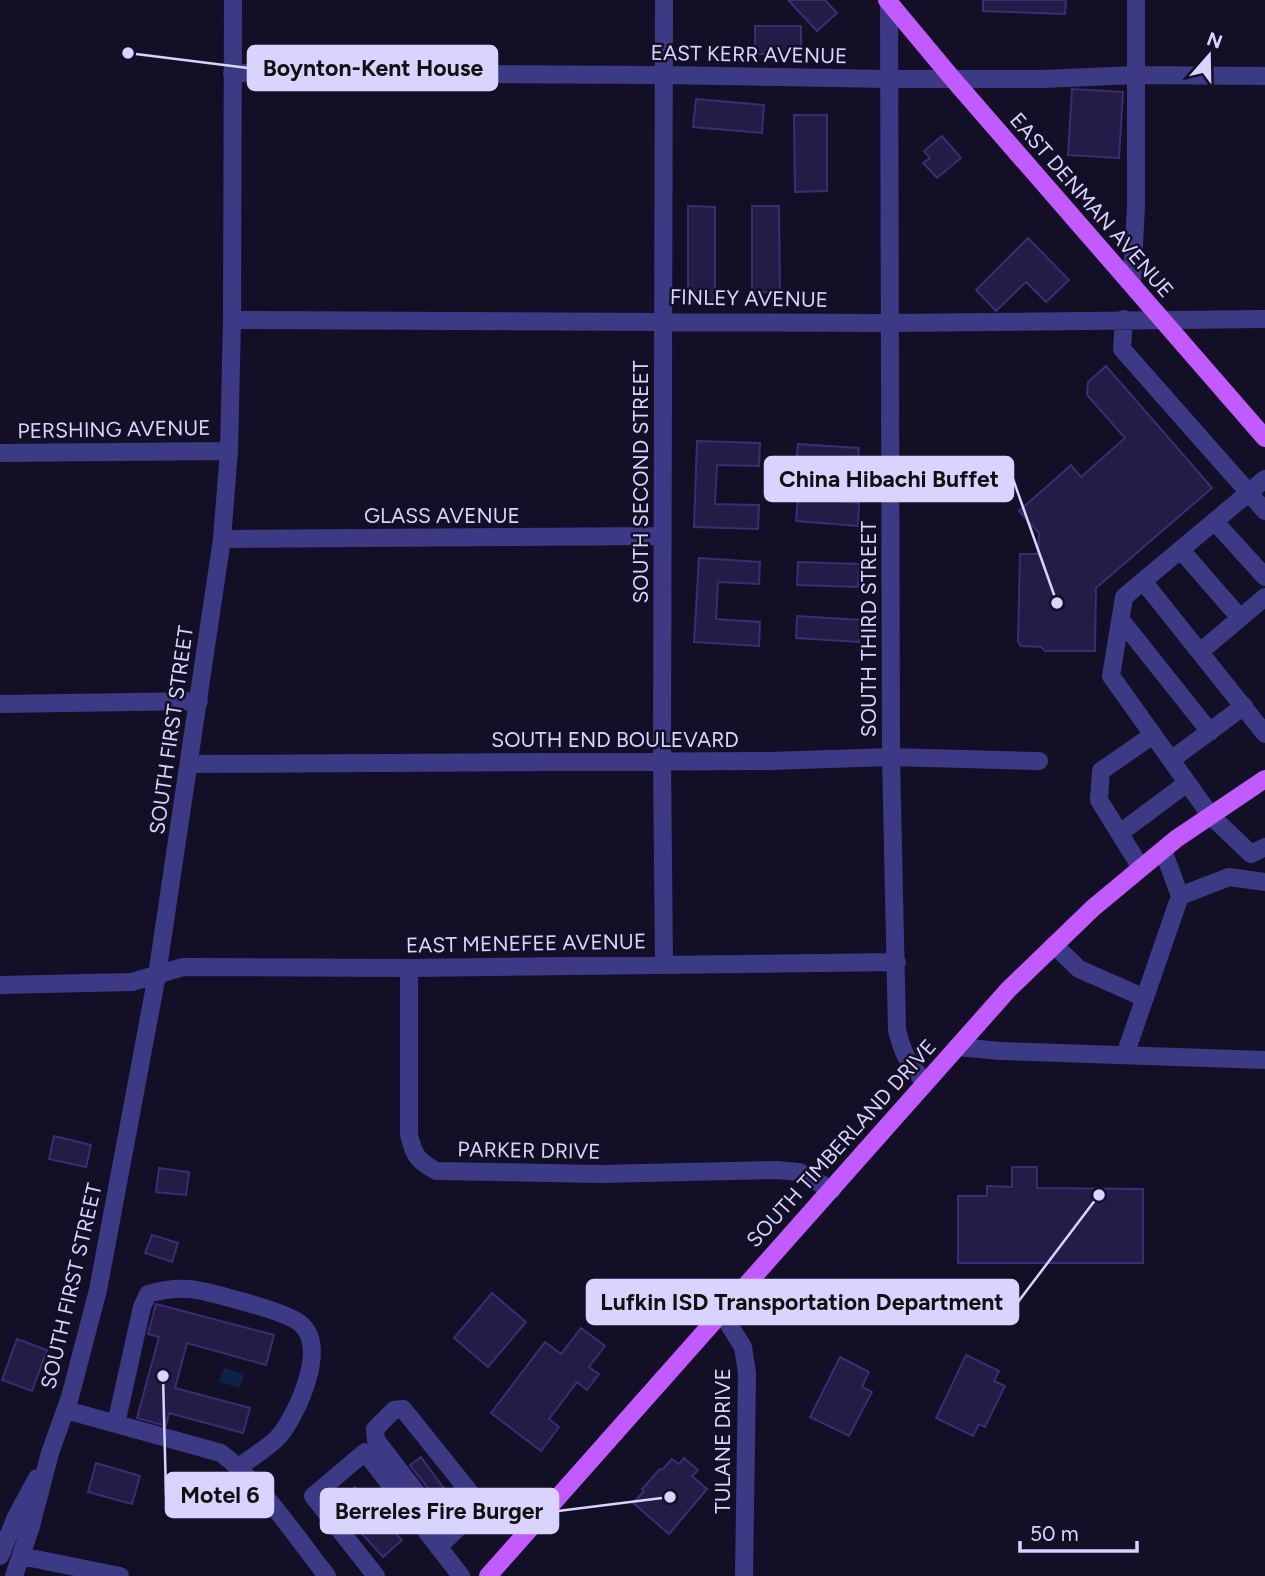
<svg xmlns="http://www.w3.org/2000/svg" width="1265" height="1576" font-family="Figtree,sans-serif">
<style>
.water{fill:#0c2248}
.building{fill:#241b47;stroke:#3b2d73;stroke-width:2}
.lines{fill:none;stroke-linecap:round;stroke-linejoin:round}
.minor{stroke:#3d3a85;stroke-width:18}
.major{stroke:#c25bff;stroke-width:18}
.labels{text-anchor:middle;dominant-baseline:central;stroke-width:5;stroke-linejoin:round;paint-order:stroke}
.street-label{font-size:21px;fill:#d9d4ff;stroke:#130f26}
.leader{fill:none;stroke:#d9d4ff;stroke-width:2.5}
.callout-dot{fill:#d9d4ff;stroke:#130f26;stroke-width:2.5}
.callout{fill:#d9d4ff;stroke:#d9d4ff;stroke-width:2.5}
.callout-label{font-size:23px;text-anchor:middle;font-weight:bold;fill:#111}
</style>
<rect width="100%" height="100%" fill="#130f26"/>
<path class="water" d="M224,1368L244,1374L240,1388L219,1382Z"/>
<path class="building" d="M788,0H825L837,13L817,31Z
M983,0H1066L1065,14L983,11Z
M755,26H801V54H755Z
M1072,89L1123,92L1119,158L1068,155Z
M696,99L764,105L762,133L693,127Z
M794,115H827V191L795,192Z
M942,136L961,158L937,178L923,163L930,158L924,151Z
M688,206L715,207V301H688Z
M752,206H779L780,292H752Z
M1028,238L1069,280L1046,302L1026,282L996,311L976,290Z
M1106,366L1212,488L1096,588L1095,651H1045L1041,647L1021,646L1018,642L1020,554H1038L1039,533L1019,511L1071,465L1081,477L1125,438L1087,395L1088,382Z
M697,441L760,443L759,466L717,465L715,504L759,505L758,529L694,527Z
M798,444L859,448L857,471L796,466Z
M798,498L859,503L858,526L796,521Z
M699,558L760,562L759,584L718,582L716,619L760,622L759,646L694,642Z
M798,562L859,564L858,587L797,585Z
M797,616L860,620L859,642L796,638Z
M54,1136L91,1145L86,1167L49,1159Z
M1012,1167H1037V1188L1143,1189V1263H958V1196H987V1186L1012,1187Z
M159,1168L189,1172L186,1195L156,1192Z
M152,1235L178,1243L172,1262L145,1253Z
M492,1293L526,1322L488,1367L454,1338Z
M156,1304L274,1335L266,1365L187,1343L175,1388L250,1408L243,1433L169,1413L166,1426L137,1418L159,1337L148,1334Z
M581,1328L605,1346L589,1367L599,1374L587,1390L577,1382L549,1419L559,1427L541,1451L491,1413L545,1342L561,1354Z
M17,1339L47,1350L32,1391L2,1380Z
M966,1355L999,1371L994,1381L1005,1386L985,1427L979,1424L973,1436L936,1418Z
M840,1357L869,1372L862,1387L872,1392L849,1436L810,1417Z
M421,1457L453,1501L443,1508L410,1465Z
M684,1458L698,1470L692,1476L707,1489L669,1534L633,1503L644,1491L642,1489L660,1469L662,1470L672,1459L679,1464Z
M96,1463L140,1476L132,1504L88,1492Z
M355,1487L402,1540L383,1557L336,1505Z"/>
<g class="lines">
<path class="minor" d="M889,0L891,757L897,1030C903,1054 908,1064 925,1082
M232,73L664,75L889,79H1042L1136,75L1265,76
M1132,283L1136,206V0
M1124,319L1122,349L1265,511
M232,320L891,323L1265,319
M0,453L229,451
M1265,479L1124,597L1111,676L1211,816L1251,854L1265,847
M1215,522L1265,577
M222,539L663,536
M1181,550L1240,618
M1143,581L1265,734
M1121,620L1210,732
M1200,652L1265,597
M0,704L199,701
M1171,760L1244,706
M190,764L769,761L891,757L1039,761
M1120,833L1187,783
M1163,850L1180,896L1229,877L1265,882
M1141,868L1099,800L1101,771L1153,735
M1054,945L1079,969L1145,998
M664,964L662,760L664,0
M409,968V1135C414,1156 418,1161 436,1171L600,1174L777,1170L799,1172L832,1190
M0,985L132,982L183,967L409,968L897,962
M957,1047L1001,1051L1265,1060
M1125,1055L1180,896
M721,1312L743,1347L747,1373L744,1576
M66,1410L221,1453C263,1486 294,1534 327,1576
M116,1424L142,1307L148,1294C184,1283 203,1291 237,1300C252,1304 292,1315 302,1325C327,1349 298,1411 281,1434C270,1447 252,1457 239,1467
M438,1547L469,1518L476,1500L403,1409L394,1410L375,1429L376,1440L450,1536
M0,1556L16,1517L37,1478
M21,1556L120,1576
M14,1576L31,1526L50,1453L70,1397L98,1290L157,975L222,539L229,451L232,320L233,0
M376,1576L313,1496L365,1452L461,1576"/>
<path class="major" d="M887,0L952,78L1265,438
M488,1576L1008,990L1093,908L1176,839L1265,779"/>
</g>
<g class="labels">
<g class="street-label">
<text transform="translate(749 54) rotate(1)">EAST KERR AVENUE</text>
<text transform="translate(1092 205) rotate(49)">EAST DENMAN AVENUE</text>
<text transform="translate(749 298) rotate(1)">FINLEY AVENUE</text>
<text transform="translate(114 429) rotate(-1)">PERSHING AVENUE</text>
<text transform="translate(640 482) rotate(-90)">SOUTH SECOND STREET</text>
<text x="442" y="515">GLASS AVENUE</text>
<text transform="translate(868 629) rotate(-90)">SOUTH THIRD STREET</text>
<text transform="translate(171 730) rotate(-82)">SOUTH FIRST STREET</text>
<text x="615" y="739">SOUTH END BOULEVARD</text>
<text transform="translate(526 943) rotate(-1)">EAST MENEFEE AVENUE</text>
<text transform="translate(841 1143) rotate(-48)">SOUTH TIMBERLAND DRIVE</text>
<text transform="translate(529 1150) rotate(1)">PARKER DRIVE</text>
<text transform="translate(71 1286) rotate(-77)">SOUTH FIRST STREET</text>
<text transform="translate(722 1441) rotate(-90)">TULANE DRIVE</text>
</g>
</g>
<path class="leader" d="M128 53L248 68M1057 603L1013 479M1099 1195L1018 1302M163 1376L166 1495M670 1497L558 1511"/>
<g class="callout-dot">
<circle cx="128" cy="53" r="7"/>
<circle cx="1057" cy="603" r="7"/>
<circle cx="1099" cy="1195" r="7"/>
<circle cx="163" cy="1376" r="7"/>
<circle cx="670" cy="1497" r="7"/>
</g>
<g class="callout">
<rect x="248" y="46" width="249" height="44" rx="7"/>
<rect x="765" y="457" width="248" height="44" rx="7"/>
<rect x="587" y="1280" width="431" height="44" rx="7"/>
<rect x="166" y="1473" width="107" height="44" rx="7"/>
<rect x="321" y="1489" width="237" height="44" rx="7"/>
</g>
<g class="callout-label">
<text x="373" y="76">Boynton-Kent House</text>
<text x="889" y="487">China Hibachi Buffet</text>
<text x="802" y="1310">Lufkin ISD Transportation Department</text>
<text x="220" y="1503">Motel 6</text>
<text x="439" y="1519">Berreles Fire Burger</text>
</g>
<g transform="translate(1209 56) rotate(20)" stroke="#130f26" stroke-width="5" paint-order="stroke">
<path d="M0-5L12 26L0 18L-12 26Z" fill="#d9d4ff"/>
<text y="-10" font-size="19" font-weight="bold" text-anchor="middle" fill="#d9d4ff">N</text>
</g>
<path d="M1020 1541v10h117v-10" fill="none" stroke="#d9d4ff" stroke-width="3.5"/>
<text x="1030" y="1541" font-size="21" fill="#d9d4ff" stroke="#130f26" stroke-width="5" paint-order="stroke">50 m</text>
</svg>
